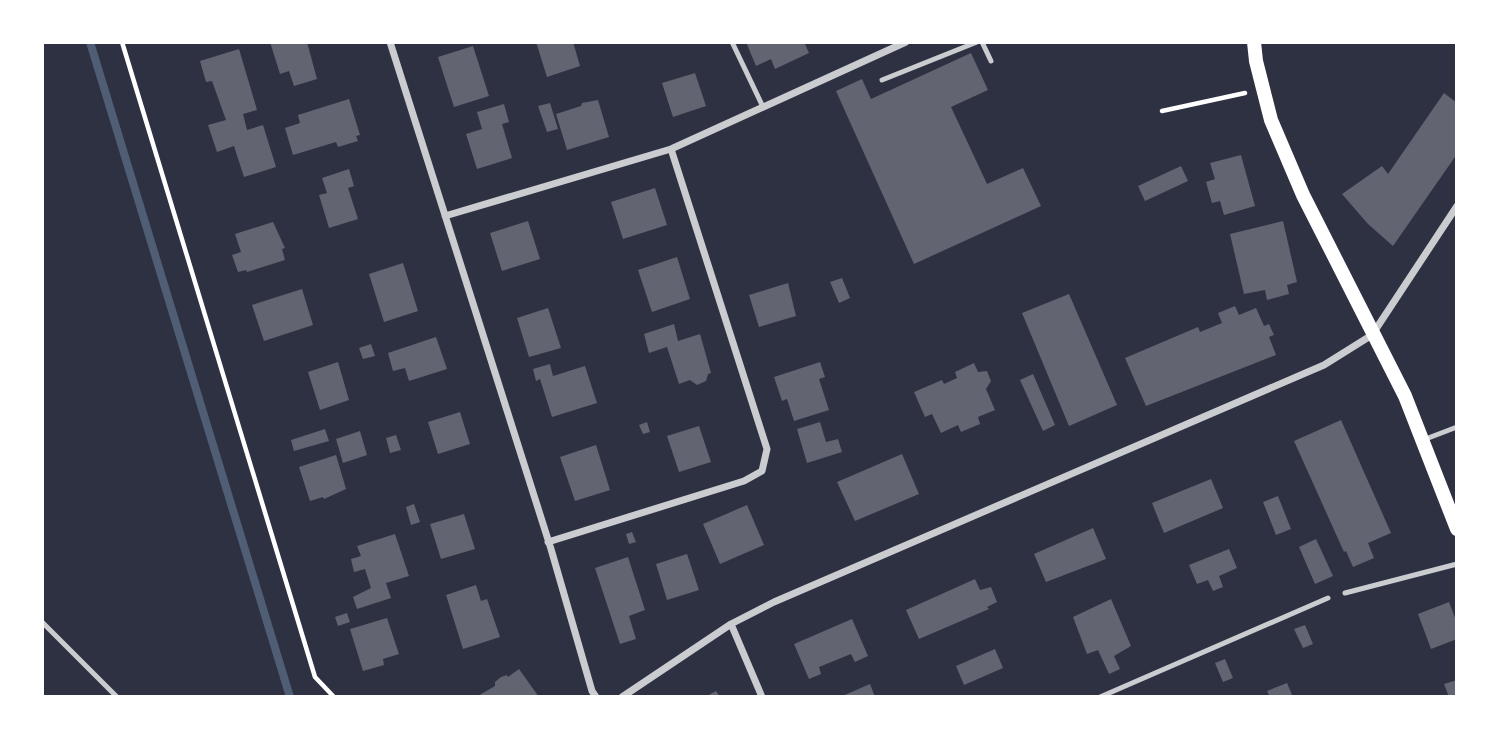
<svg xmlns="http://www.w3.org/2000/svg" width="1499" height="739" font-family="'Fira Sans Condensed',sans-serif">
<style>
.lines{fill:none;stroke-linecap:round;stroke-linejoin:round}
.stream{stroke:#4f5d75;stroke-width:8}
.building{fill:#626471}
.path{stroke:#fff;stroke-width:4.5}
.service{stroke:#caccd0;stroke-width:5}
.minor{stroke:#caccd0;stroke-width:7}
.secondary{stroke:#fff;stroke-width:14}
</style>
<rect width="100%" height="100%" fill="#2d3142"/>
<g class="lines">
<path class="stream" d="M90,42L290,697"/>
</g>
<path class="building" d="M270,42H307L317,79L294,86L289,71L280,74Z
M536,42H573L580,66L547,77Z
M746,42H804L809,53L775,69L771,59L756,66Z
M473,46L489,96L454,107L438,57Z
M239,49L257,110L243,114L247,130L263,125L276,167L244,177L234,146L217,152L208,125L226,120L212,81L206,82L200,61Z
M971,53L988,90L951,107L987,184L1023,168L1041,206L914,264L836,91L862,79L871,99Z
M695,73L706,106L673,117L662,83Z
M1444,93L1457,103V154L1393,246L1368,224L1342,194L1382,166L1388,174Z
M349,99L360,135L356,136L358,141L338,147L336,142L293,155L285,128L300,123L298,115Z
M598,100L609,137L567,150L556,114L581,106L582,103Z
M550,103L558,129L547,132L538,106Z
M504,104L509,122L502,124L512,158L477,169L466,134L482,129L477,112Z
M1241,155L1255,206L1224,215L1220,201L1212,203L1206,182L1215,179L1210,163Z
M1181,166L1188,181L1145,201L1138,186Z
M349,169L354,186L348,188L358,219L329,228L319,195L327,193L322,178Z
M655,188L667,225L623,239L611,202Z
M528,221L540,259L502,271L490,233Z
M1283,221L1297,282L1287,285L1289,294L1267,300L1265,290L1244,294L1230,234Z
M273,222L285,248L282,249L285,260L247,272L246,270L238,272L232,255L241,252L235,234Z
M677,257L690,299L652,312L638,270Z
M403,263L418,311L384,322L369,274Z
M842,278L850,298L839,303L830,282Z
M788,283L796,316L759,327L749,295Z
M302,289L313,325L264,341L252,305Z
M1069,294L1117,405L1069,426L1022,313Z
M1235,306L1239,315L1256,308L1264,326L1269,324L1274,335L1269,337L1276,355L1146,406L1125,358L1198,327L1200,332L1222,323L1218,313Z
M548,308L561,348L529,357L517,318Z
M674,324L678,341L700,334L711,373L708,374L706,381L697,385L690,380L679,384L667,347L649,353L644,334Z
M436,337L447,369L409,381L405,368L393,371L388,353Z
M371,344L375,356L363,359L359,348Z
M338,362L349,400L320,410L308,372Z
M820,362L825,377L819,379L829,410L794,421L787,399L782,401L774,377Z
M974,363L978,372L987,371L991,381L986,389L995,410L978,417L980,424L961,432L958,425L941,433L932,414L925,417L914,392L942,380L944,384L957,378L955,372Z
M550,364L553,376L585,366L597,403L552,417L540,379L536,381L533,369Z
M1033,374L1055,425L1043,431L1020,380Z
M460,412L470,444L438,454L428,422Z
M1341,420L1391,533L1368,543L1374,558L1353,567L1346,551L1344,552L1294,441Z
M647,422L650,432L643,434L639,425Z
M820,422L826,442L838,439L842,452L807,463L797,429Z
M699,426L711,462L679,472L667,436Z
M325,429L329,441L294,451L291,440Z
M360,431L367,455L343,463L336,439Z
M396,435L401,450L390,453L386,438Z
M596,445L610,490L575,501L560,457Z
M902,454L919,494L855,521L837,482Z
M336,455L346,489L324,499L323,497L310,501L299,467Z
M1211,479L1223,508L1164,533L1152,503Z
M1278,496L1291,529L1276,535L1263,502Z
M414,504L420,522L411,525L406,507Z
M747,505L764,545L720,564L703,524Z
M464,514L475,549L441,559L430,524Z
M1093,528L1106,559L1046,582L1034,554Z
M632,532L636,542L629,544L626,534Z
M395,534L409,576L386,583L391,598L357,609L353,597L371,588L365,569L354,572L351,559L361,556L357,546Z
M1316,539L1333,576L1315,584L1299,547Z
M1229,549L1237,568L1219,576L1223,587L1213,591L1208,580L1197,584L1189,565Z
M687,554L699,590L667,600L656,564Z
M628,557L645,610L629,616L636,639L620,644L595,568Z
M975,579L980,590L991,587L997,602L987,607L989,609L919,639L906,610Z
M476,585L481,601L487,599L500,637L463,649L446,595Z
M1111,599L1131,646L1114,656L1120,669L1109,674L1098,650L1087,654L1073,617Z
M1449,602L1457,623V639L1431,649L1418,614Z
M347,613L350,622L338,626L335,617Z
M387,618L399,654L383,659L384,665L363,671L350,629Z
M852,619L868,656L855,662L851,654L819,667L821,674L809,679L794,644Z
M1305,625L1313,644L1303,648L1294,629Z
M995,649L1003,668L964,685L956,666Z
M1225,659L1233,678L1223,682L1215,663Z
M519,669L539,697H476L495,686V682L501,677L507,675L508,677Z
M1457,680V697H1449L1444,684Z
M1287,683L1293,697H1270L1267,691Z
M870,684L875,697H840Z
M716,691L720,697H705Z"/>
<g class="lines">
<path class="path" d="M122,42L315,677L334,697
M1162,111L1245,93"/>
<path class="service" d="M732,42L763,107
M982,42L991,61
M882,80L977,42
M1423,440L1457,427
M1345,593L1457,564
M42,622L117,697
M1100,697L1328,598"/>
<path class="minor" d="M390,42L551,549L592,691L596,697
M445,216L671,149L906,42
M548,542L744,481L762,471L767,449L671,149
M731,624L762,697
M622,697L731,624L774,602L1324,365L1372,335L1457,206"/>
<path class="secondary" d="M1254,42L1256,61L1271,120L1303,195L1405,396L1457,529"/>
</g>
<rect width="1499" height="739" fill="none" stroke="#ffffff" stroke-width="88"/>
</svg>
